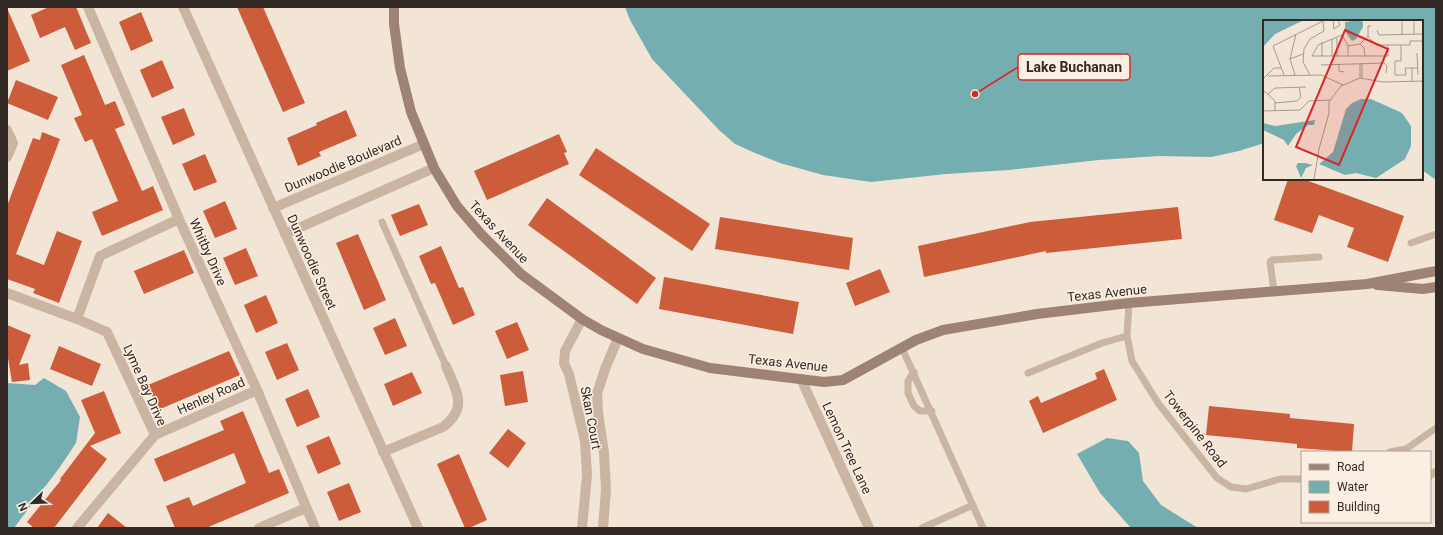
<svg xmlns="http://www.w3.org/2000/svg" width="1443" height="535" font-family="Roboto,sans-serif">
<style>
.water{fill:#74aeb0}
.building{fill:#cc5c3a}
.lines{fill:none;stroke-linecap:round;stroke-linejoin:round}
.lane{stroke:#cab4a2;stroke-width:7}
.street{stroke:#cab4a2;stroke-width:10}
.secondary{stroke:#9e8274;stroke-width:10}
.labels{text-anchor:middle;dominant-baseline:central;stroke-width:3;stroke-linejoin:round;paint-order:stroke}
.street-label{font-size:13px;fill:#342a25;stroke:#faefe2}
.inset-road{fill:none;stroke:#a69a8f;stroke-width:1}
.view{fill:#d62828;fill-opacity:0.15;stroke:#d62828;stroke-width:2}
.inset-edge{fill:none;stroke:#342a25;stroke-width:2}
.leader{fill:none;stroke:#d62828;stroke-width:1.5}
.callout-dot{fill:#d62828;stroke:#faefe2;stroke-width:1.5}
.callout{fill:#faefe2;stroke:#d62828;stroke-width:1.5}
.callout-label{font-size:14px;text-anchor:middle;font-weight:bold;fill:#342a25}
</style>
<rect width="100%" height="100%" fill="#f2e5d6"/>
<path class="water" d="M625,7H1436V180L1422,170V21H1264V143L1239,151L1211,157L1159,156L1099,160L1009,170L946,174L871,182L823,175L780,163L755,153L735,144L719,130L652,59L630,20Z
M44,378L66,391L80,417L76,443L60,467L14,528H7V383L35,385Z
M1107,438L1128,441L1139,453L1143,481L1161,505L1198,528H1131L1100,493L1077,454Z"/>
<path class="building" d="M49,7H76L91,43L75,50L65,27L40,38L31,15Z
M237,7H263L305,103L283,112Z
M7,8L30,61L7,71Z
M141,12L153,41L131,51L119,22Z
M84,55L105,105L115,101L125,125L115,129L142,191L153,186L163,210L102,236L92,212L118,201L92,139L85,142L74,118L82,115L61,65Z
M162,60L174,88L152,98L140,70Z
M16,80L58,97L48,120L7,103Z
M184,108L195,135L173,145L161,117Z
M346,110L357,136L319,152L321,156L298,166L287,138L317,125L316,123Z
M42,132L60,139L16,254L44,265L57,231L82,241L59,303L33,293L35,289L7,279V206L33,138L40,140Z
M559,134L567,152L564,153L569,164L487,200L474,171Z
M596,148L710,224L692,251L579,175Z
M205,154L217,182L194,191L182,164Z
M1288,179H1303L1404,216L1388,262L1347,247L1354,228L1319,215L1312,233L1274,220Z
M547,198L656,278L637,304L528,225Z
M225,201L237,229L215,238L203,211Z
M419,204L428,225L400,236L391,215Z
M1178,207L1182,239L1046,253V251L924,277L918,246L1030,222Z
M720,217L853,238L849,270L715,249Z
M358,234L386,300L364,310L336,243Z
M441,246L459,288L463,287L475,315L453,325L435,283L431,284L419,256Z
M246,248L258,276L235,285L223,258Z
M184,250L194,273L144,294L134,271Z
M880,269L890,292L855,306L846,283Z
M664,277L799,302L793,334L659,309Z
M266,295L278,323L256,333L244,305Z
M395,318L407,346L385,355L373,328Z
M517,322L529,350L507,359L495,331Z
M7,325L31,335L19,365L28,363L30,380L12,382L7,352Z
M287,343L299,370L277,380L265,352Z
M59,346L101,364L92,386L50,369Z
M229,351L240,375L158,410L148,385Z
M1104,369L1117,400L1043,433L1029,401L1038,396L1041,403L1097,379L1095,373Z
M523,371L528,402L505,406L500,375Z
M412,372L422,393L393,406L384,384Z
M308,389L320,417L297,427L285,399Z
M104,391L121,433L90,446L107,459L54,528H34L27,522L61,480L60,479L95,433L81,400Z
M1209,406L1290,414V418L1354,424L1352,452L1297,448V444L1206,435Z
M243,411L269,473L279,469L289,493L206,528H175L166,506L189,497L193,506L246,483L234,453L164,482L154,459L224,430L220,421Z
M508,429L526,443L508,468L489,453Z
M329,436L341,464L318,474L306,446Z
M459,454L487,520L469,528H465L437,464Z
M349,483L361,512L339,521L327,492Z
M108,513L127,528H97Z"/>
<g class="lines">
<path class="lane" d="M382,222L446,366
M1411,243L1436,234
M1274,291L1270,262L1272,260L1319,257
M1127,336L1132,361L1158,403L1217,478L1231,487L1246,489L1280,479H1302
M902,348L983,528
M914,372L908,381V393L914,406L920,411H932
M1028,373L1102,343L1127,336L1129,303
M1390,452L1406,449L1436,428
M1430,476L1436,471
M922,528L973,505"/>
<path class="street" d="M88,7L179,219L257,390L315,528
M183,7L418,528
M7,130L13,143L7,157
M273,208L424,144
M285,234L434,168
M7,293L77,319
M582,319L565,351L564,363L569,374L585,441L587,475L582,528
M801,379L869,528
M155,435L107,332L77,319L100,256L179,219
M383,452L443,427C469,407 456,391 446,366
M77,528L155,435L257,390
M259,528L306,508
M603,528L606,490L604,453L598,412L597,394L605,369L618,338"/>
<path class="secondary" d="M394,7V24L400,68L411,112L434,168L457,206L481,234L521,274L582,319L601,330L643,349L710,368L824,382L843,380L916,340L943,330L1037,314L1129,303L1367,284L1436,271
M1377,285L1423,289L1436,287"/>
</g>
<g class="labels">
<g class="street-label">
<text transform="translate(343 164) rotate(-23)">Dunwoodie Boulevard</text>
<text transform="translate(499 232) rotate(47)">Texas Avenue</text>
<text transform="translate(208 252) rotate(66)">Whitby Drive</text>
<text transform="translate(312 262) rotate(66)">Dunwoodie Street</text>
<text transform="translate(1107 293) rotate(-6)">Texas Avenue</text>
<text transform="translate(788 363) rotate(6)">Texas Avenue</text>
<text transform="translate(145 385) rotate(66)">Lyme Bay Drive</text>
<text transform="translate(211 396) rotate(-24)">Henley Road</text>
<text transform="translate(591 418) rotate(79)">Skan Court</text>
<text transform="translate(1195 429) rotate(52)">Towerpine Road</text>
<text transform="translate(847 448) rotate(65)">Lemon Tree Lane</text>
</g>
</g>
<g transform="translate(1263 20)">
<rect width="160" height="160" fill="#f2e5d6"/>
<path d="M0,0H41L12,14L0,27ZM96,0L100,2V7L93,19L89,21L82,11V2ZM98,79H108L139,93L148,106V126L142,139L113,158L93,153L82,155L56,144L70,132L83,89L89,83ZM52,100L51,105H45L33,114L25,126L21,120L0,110V103L12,106ZM35,143H42L50,145L43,148L38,158L33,146Z" fill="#74aeb0"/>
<path class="inset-road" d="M70,0L71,9L77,5L75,0M139,0V14M151,0V14M114,10L116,15L160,14M105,16L113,25H147V21H160M74,18V36M69,19V36M59,22V36M97,24L105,16V6H108M138,25V41H132V55H143L142,48H155M85,26L97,24L101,28L102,36M154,33L155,55M85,36V26L79,15L55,25L49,36H125V25M27,39L40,34M76,44V51L81,52M97,44V58M58,45L121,43L124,46L123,53M149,48V62M21,55L10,26L60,1L61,11L47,19L41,29L40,42L47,55M32,55L27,39L33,14M5,56L58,55L80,65M99,58V44M0,59L11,48H18M0,70L12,81V91M5,74L12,68L43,67M12,83L34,81L38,77L36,67M0,91L37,90L46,81L67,80M51,159L56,129L66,93V82L78,66L97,58L120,62L160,61M17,160H62M68,160H96M138,160L160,159"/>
<path class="view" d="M82,10L125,29L76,145L33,127Z"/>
<rect width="160" height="160" class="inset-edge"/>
</g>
<path class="leader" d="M975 94L1018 67"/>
<circle class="callout-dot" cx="975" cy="94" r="4"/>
<rect class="callout" x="1018" y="54" width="112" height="26" rx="4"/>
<g class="callout-label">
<text x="1074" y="72">Lake Buchanan</text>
</g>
<rect width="1443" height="535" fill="none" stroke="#342a25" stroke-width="16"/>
<rect x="1301" y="451" width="130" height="72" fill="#faefe2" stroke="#aba096"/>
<rect x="1309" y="464" width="20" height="6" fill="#9e8274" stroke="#aba096"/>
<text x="1337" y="471" font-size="12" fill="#342a25">Road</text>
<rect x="1309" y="481" width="20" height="12" fill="#74aeb0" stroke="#aba096"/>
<text x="1337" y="491" font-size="12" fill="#342a25">Water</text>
<rect x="1309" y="501" width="20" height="12" fill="#cc5c3a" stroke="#aba096"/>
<text x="1337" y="511" font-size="12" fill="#342a25">Building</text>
<g transform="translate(32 503) rotate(247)" stroke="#faefe2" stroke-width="3" paint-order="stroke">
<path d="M0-3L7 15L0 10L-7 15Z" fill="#342a25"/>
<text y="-6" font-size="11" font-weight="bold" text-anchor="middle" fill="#342a25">N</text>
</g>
</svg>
